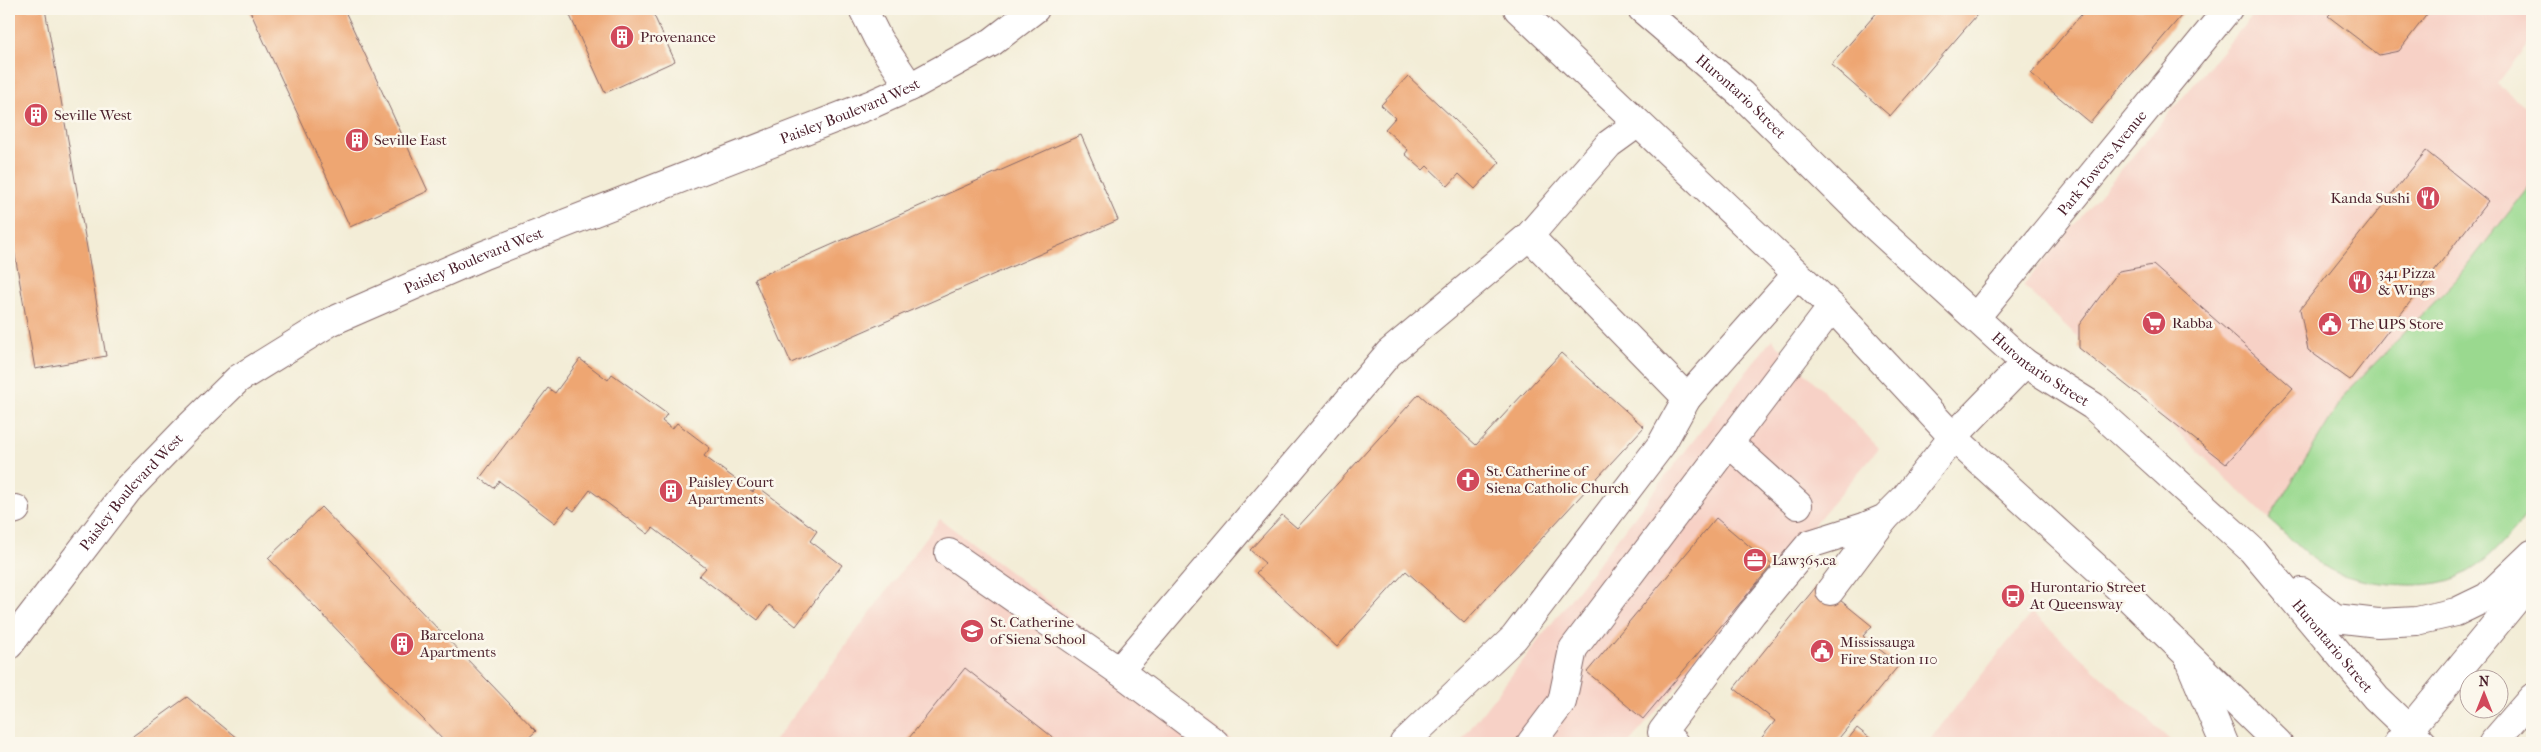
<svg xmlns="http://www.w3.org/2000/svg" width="2541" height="752" font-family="'IM FELL French Canon',serif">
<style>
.built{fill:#f7d1c6}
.green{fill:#9ad98f;stroke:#727c5d}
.building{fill:#eea672}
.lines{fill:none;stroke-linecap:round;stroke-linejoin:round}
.minor-casing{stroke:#856767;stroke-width:30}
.major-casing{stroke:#856767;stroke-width:30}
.minor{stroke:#fff;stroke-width:28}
.major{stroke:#fff;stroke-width:28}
.labels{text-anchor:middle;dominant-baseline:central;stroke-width:5;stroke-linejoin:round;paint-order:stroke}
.poi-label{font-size:15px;fill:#4a1f2b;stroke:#fbf7ec;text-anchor:start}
.street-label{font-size:15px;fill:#4a1f2b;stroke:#fbf7ec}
</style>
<rect width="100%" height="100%" fill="#fbf7ec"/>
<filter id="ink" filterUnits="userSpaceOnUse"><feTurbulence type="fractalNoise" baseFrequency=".02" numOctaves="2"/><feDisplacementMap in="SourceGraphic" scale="10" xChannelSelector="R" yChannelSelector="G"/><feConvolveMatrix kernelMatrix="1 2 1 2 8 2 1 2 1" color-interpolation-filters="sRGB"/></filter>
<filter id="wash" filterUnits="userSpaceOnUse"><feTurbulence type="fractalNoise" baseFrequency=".0096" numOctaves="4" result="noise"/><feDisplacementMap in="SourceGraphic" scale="20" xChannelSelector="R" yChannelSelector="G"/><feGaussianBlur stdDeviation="1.12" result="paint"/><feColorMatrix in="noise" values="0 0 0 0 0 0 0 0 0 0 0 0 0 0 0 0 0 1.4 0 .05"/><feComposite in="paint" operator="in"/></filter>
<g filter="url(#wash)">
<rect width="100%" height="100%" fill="#f3edd7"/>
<path class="built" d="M2258,9H2532V38L2497,84L2532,111V183L2456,280L2346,393L2269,519L2023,285Z
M1772,339L1879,448L1629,743H1459Z
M940,519L1235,743H773Z
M2032,612L2173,743H1927Z"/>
<path class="green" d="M2532,183V508C2484,566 2463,593 2382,583C2363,581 2340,577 2324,566C2304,554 2287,534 2269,519L2346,393L2456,280Z"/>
<g id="blocks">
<path class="building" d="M9,9H45L106,356L35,369L9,221Z
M249,9H344L428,191L350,227Z
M567,9H651L675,61L605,93Z
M1880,9H1982L1890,116L1831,65Z
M2086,9H2187L2090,123L2031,74Z
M2326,9H2431L2399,51L2379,55L2328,16L2331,13Z
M1408,76L1500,162L1475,189L1459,174L1448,186L1427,166L1423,170L1405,154L1408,150L1385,129L1395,118L1381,105Z
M1081,135L1118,220L791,363L754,279Z
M2426,151L2488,201L2350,380L2308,350L2300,309Z
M2153,265L2293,388L2226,464L2079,348V325L2119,271Z
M1561,353L1644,427L1464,623L1406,571L1337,647L1256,573L1265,563L1250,550L1282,515L1297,528L1419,394L1476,445Z
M580,359L608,380L612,374L667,414L662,421L672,429L677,423L710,448L704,456L753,492L757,486L817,531L810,541L842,565L796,626L769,605L758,620L699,576L706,568L653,528L648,534L590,490L574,511L568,507L555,523L499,481L494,488L480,478L548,388L555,393Z
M321,507L536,731L523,743H446L268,558Z
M1716,518L1772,565L1643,719L1587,672Z
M1819,583L1872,626L1863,636L1899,665L1835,743H1762L1759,741L1775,721L1734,688Z
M965,668L1060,743H905Z
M187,697L243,743H123Z
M1857,728L1876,743H1845Z"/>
</g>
</g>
<g filter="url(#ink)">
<use href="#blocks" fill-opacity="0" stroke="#856767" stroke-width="1"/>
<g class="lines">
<g class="minor-casing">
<g id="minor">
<path d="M863,9L878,39L910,87"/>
<path d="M1529,236L1687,398"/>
<path id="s1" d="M1976,317L2228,9"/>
<path d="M1729,443L1798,505"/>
<path d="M9,511L16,509"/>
<path d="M949,553L1119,671L1215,743"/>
<path d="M1830,591L1885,518"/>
<path id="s2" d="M9,645L128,490L188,428L238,379L330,322L484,255L872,104L910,87L992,42L1035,9"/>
<path d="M1119,671L1389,353L1529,236L1609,144L1638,123"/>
<path d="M1404,743L1514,638L1661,445L1687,398L1796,275"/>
<path d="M1531,743L1562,702L1573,649L1832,307"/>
<path d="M1674,743L1662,732L1752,613L1810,544L1864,527L1885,518L1904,499L1953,437L2025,363"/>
</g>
</g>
<g class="major-casing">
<g id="major">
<path d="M1518,9L1832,307L1953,437L2121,590L2278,743"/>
<path id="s3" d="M1642,9L1741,94L1868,220L2025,363L2093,406L2252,550L2376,698L2423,743"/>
<path d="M2302,592L2335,618L2378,623L2417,621L2456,612L2487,597L2532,554"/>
<path d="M2191,665L2224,743"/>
<path d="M2398,743L2532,580"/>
<path d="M2493,743L2532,698"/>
</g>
</g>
<use href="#minor" class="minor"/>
<use href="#major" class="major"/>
</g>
</g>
<defs>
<g id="building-disc" transform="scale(1.25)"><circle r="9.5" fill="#d1495b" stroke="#fbf7ec"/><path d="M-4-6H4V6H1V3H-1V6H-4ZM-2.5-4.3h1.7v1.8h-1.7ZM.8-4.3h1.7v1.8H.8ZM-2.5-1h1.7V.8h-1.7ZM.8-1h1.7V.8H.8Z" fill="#fff"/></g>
<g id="restaurant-disc" transform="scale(1.25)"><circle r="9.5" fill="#d1495b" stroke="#fbf7ec"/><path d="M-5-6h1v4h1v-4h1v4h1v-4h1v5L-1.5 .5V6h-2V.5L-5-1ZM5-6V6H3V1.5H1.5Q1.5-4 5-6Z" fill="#fff"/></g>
<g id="supermarket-disc" transform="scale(1.25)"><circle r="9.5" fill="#d1495b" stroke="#fbf7ec"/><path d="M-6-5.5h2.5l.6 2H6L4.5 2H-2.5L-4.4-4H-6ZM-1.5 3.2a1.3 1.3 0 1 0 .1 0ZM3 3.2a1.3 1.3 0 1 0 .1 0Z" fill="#fff"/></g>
<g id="civic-disc" transform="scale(1.25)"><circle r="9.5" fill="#d1495b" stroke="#fbf7ec"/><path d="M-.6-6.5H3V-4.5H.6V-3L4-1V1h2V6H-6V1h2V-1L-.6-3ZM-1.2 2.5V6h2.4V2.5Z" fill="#fff"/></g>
<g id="church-disc" transform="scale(1.25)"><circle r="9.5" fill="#d1495b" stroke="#fbf7ec"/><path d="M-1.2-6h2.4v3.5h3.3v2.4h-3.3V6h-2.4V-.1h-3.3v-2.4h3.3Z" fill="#fff"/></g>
<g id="office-disc" transform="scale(1.25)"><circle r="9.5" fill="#d1495b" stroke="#fbf7ec"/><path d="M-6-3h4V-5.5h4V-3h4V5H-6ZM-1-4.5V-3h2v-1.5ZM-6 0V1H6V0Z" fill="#fff"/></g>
<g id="bus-disc" transform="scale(1.25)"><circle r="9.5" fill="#d1495b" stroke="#fbf7ec"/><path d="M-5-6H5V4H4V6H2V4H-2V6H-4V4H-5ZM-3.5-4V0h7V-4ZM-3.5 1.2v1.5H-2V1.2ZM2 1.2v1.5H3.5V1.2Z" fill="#fff"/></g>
<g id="school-disc" transform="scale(1.25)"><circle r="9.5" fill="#d1495b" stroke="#fbf7ec"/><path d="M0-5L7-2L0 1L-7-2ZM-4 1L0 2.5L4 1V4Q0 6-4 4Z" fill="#fff"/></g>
</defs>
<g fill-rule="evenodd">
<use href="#building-disc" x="622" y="37"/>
<use href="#building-disc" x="36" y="115"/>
<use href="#building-disc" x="357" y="140"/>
<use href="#restaurant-disc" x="2428" y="198"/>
<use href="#restaurant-disc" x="2360" y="282"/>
<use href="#supermarket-disc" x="2154" y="323"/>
<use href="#civic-disc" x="2330" y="324"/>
<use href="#church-disc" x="1468" y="480"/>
<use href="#building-disc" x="671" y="491"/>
<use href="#office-disc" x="1755" y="560"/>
<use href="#bus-disc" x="2013" y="596"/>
<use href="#school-disc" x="972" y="631"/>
<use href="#building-disc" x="402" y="644"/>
<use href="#civic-disc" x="1822" y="651"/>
</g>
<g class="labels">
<g class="poi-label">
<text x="640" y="37">Provenance</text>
<text x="54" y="115">Seville West</text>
<text x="374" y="140">Seville East</text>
<text x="2410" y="198" text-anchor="end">Kanda Sushi</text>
<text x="2378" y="273">341 Pizza<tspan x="2378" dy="17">&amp; Wings</tspan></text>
<text x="2172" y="323">Rabba</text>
<text x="2348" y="324">The UPS Store</text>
<text x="1486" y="471">St. Catherine of<tspan x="1486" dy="17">Siena Catholic Church</tspan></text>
<text x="688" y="482">Paisley Court<tspan x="688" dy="17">Apartments</tspan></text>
<text x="1772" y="560">Law365.ca</text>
<text x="2030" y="587">Hurontario Street<tspan x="2030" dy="17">At Queensway</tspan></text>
<text x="990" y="622">St. Catherine<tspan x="990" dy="17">of Siena School</tspan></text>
<text x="420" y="635">Barcelona<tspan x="420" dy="17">Apartments</tspan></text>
<text x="1840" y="642">Mississauga<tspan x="1840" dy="17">Fire Station 110</tspan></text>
</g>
<g class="street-label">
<text stroke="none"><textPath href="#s3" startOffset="132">Hurontario Street</textPath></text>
<text stroke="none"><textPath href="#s2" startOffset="1021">Paisley Boulevard West</textPath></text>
<text stroke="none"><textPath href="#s1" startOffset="199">Park Towers Avenue</textPath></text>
<text stroke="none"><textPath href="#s2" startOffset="616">Paisley Boulevard West</textPath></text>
<text stroke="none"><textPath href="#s3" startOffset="538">Hurontario Street</textPath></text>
<text stroke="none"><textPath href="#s2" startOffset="196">Paisley Boulevard West</textPath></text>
<text stroke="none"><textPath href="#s3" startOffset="942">Hurontario Street</textPath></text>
</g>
</g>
<rect width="2541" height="752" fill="none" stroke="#fbf7ec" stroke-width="30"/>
<g transform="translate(2484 694)"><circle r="24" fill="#fbf7ec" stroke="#b4a19f"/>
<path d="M0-4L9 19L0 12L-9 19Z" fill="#d1495b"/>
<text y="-8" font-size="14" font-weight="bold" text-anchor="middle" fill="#4a1f2b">N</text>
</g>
</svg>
